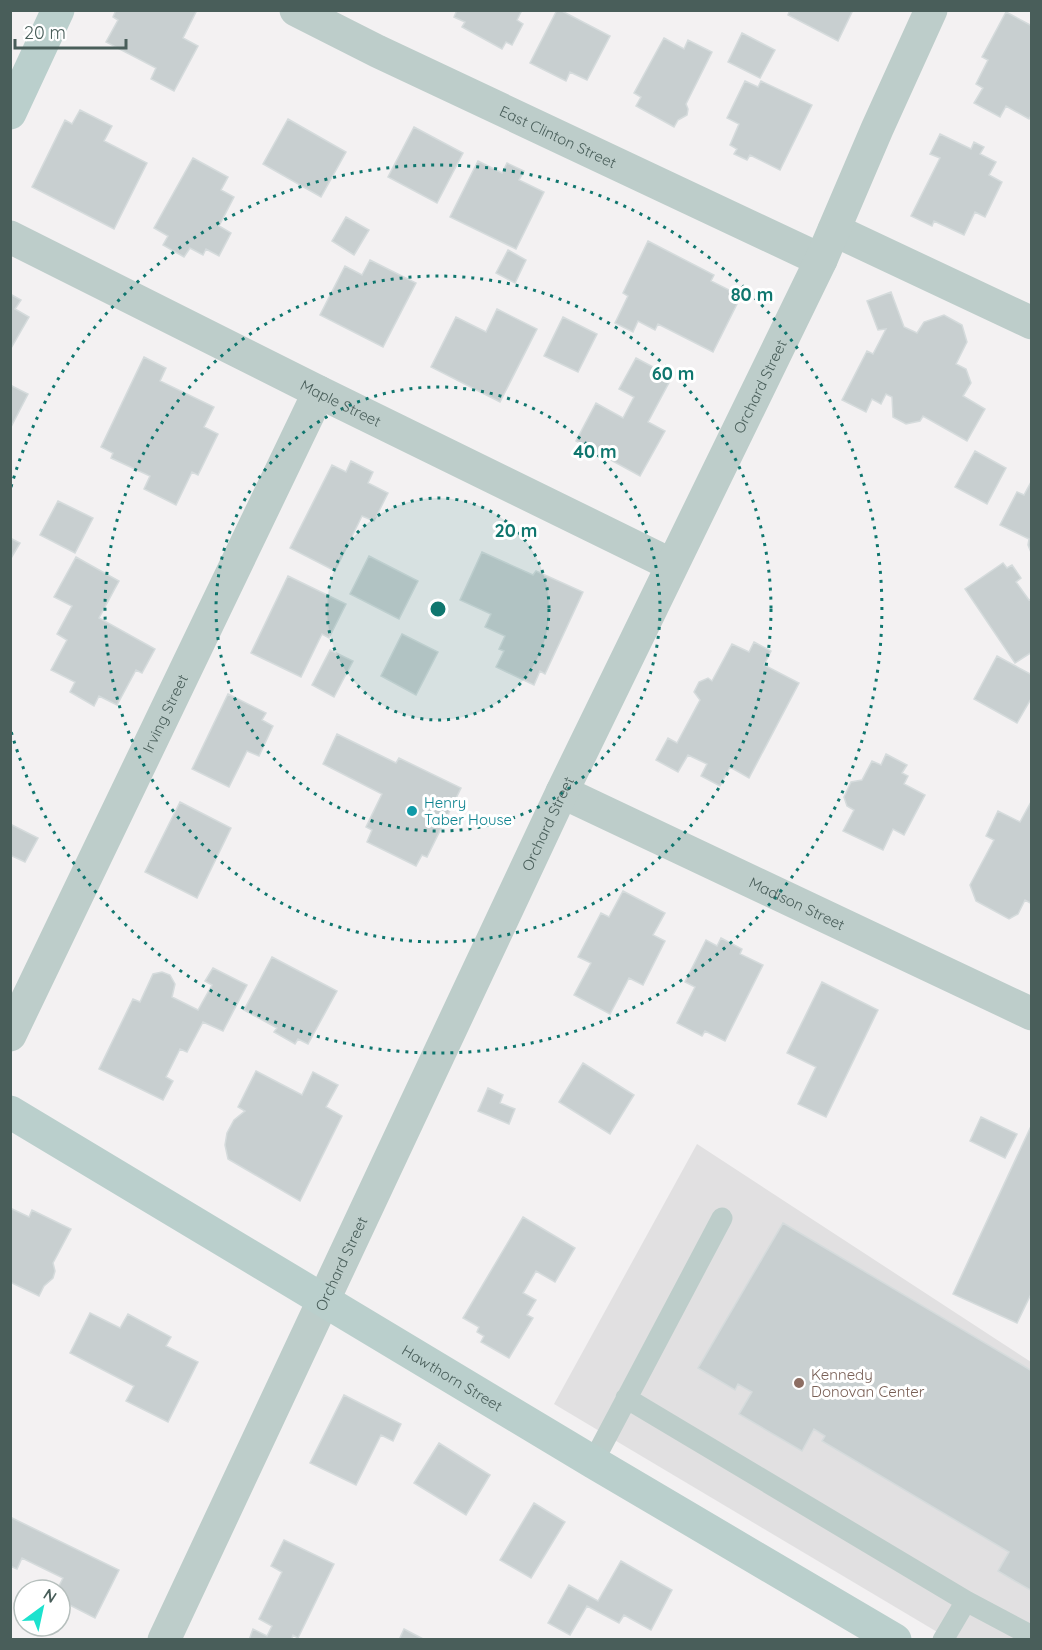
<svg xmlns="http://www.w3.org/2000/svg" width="1042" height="1650" font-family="Quicksand,sans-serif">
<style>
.education{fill:#e1e0e1}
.building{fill:#c8cfd0;stroke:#d5dbdc;stroke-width:1.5}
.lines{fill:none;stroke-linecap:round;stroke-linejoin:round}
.service{stroke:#bdcdca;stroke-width:21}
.minor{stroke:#bdcdca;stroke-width:33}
.tertiary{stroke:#bdcdca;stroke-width:33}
.secondary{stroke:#bacfcc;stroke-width:33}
.ring{fill:none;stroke:#0f766e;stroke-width:3;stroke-dasharray:3 6}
.culture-dot{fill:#0f9aa8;stroke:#fff;stroke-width:2}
.education-dot{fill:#8d6e63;stroke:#fff;stroke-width:2}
.labels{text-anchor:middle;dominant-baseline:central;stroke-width:6;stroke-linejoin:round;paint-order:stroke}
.street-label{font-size:15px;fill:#495e5a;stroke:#fff}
.culture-label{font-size:15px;fill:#0d838f;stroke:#fff;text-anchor:start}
.education-label{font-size:15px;fill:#785e54;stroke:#fff;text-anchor:start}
.centre{fill:#0f766e;stroke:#fff;stroke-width:3}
.ring-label{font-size:18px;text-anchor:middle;font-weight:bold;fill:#0f766e;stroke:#fff;stroke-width:6;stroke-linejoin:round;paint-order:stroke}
</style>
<rect width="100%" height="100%" fill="#f3f1f2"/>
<path class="education" d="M697,1144L1031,1362V1639H949L554,1404Z"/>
<path class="building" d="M116,10H197L183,38L198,46L174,91L151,79L156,68L106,42L118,20L113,17Z
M457,10H522L517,20L523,24L512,45L506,42L502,49L462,27L465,22L454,17Z
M557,10H560L610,36L587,80L570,72L566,81L530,63Z
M790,10H853L838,41L788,15Z
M1006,12L1032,26V114L1029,119L1006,106L1000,117L974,103L983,88L976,84L988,60L982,57Z
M742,33L775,50L760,78L728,62Z
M664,38L684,49L688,40L712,52L686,104L688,109L687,115L678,120L674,127L636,106L641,97L634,93Z
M745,81L758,87L761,81L812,105L780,170L750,155L747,160L734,154L737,149L730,145L739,124L727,118Z
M80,110L112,126L104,141L147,163L114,229L32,187L65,120L72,124Z
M288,119L346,152L321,197L263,164Z
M414,127L463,153L437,203L388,177Z
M940,134L971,149L974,142L984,147L980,154L996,162L989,175L1002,182L985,217L975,212L964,235L934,221L932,226L911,216L940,158L930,154Z
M193,158L228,177L221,190L234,197L219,226L231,233L219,256L206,249L203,255L190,248L184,257L163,245L168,236L154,228Z
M478,161L502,173L507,163L524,171L519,180L544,192L516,249L450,217Z
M346,217L369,230L354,255L332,241Z
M648,241L714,275L711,281L741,296L713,352L658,324L655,330L638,321L633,332L615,323L628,296L623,293Z
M508,250L526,260L515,283L496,273Z
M370,260L416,283L383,347L320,315L345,266L362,275Z
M891,292L904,327L917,333L924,322L944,315L962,325L967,342L956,364L966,369L971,383L963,396L985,409L967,441L923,416L920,421L906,424L893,417L892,397L886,394L881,404L872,399L866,412L842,400L867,351L873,354L886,329L878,330L867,301Z
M10,294L21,300L15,309L29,317L10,350Z
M497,309L537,329L500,402L431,367L456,317L486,332Z
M563,317L597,334L578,372L544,356Z
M144,357L166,368L160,381L214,407L204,427L218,434L198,475L192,472L176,505L144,489L150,476L111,458L113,453L101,447Z
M636,358L672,377L648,422L665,431L640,476L576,441L596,403L623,418L634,397L619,389Z
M10,385L28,394L10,429Z
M975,451L1006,468L987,504L955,487Z
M351,461L373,472L368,483L388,493L374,521L362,516L335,571L290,548L332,465L346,472Z
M1032,480V555L1028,545L1029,539L1000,525L1017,492L1024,495Z
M58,501L93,518L75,553L40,535Z
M10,538L20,543L10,560Z
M482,552L533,575L536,571L583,592L545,674L540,671L534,685L496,667L504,651L499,649L505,636L485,627L491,614L460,600Z
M369,556L418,581L399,619L350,594Z
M76,557L119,581L99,618L155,649L142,673L136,670L117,705L99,696L94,706L70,692L75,682L51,670L67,640L57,634L72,606L54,597Z
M1003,563L1007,568L1012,565L1021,578L1016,582L1029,600L1032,599V652L1015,663L965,589Z
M288,576L346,604L329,638L322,634L301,677L251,653Z
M402,634L438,652L416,695L381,676Z
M754,642L771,651L764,665L799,683L749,778L730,767L720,786L701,776L707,764L688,755L678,772L656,760L668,738L677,743L700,700L694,692L699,682L708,678L712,681L732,644L749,652Z
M330,650L353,661L334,697L312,685Z
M997,656L1032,675V697L1017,723L974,699Z
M228,694L266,713L262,720L273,726L259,756L247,751L229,787L192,769Z
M337,734L396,763L399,758L461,788L427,857L422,855L416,866L367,842L372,830L366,827L382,794L323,764Z
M886,754L907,765L902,773L908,776L904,784L925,795L904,835L893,829L883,850L843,831L854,810L847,806L844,797L851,782L862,780L872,761L881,765Z
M1032,800V904L1025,900L1018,914L1009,919L976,901L970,885L994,840L986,836L998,811L1020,822Z
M180,802L231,828L197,898L145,872Z
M10,824L38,838L25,862L10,855Z
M623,891L665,913L653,935L665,941L643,985L629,978L610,1014L574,995L591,963L578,957L601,913L609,917Z
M721,938L742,949L740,954L763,965L725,1041L705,1031L702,1036L677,1023L695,987L685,982L706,940L717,946Z
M272,957L337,991L308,1044L298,1039L295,1044L274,1032L277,1028L244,1010Z
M213,968L247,985L223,1031L203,1022L187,1052L180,1049L166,1077L173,1081L163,1100L99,1069L133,999L140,1002L153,974L162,972L170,975L175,984L172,997L198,1010L212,985L205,981Z
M822,982L878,1010L826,1117L798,1104L816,1067L787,1053Z
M583,1063L634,1095L610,1134L559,1102Z
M256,1071L302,1095L313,1072L338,1085L326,1107L342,1116L300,1201L228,1159L225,1145L227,1133L234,1120L245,1111L238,1107Z
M488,1088L503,1095L500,1103L515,1109L509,1124L478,1111Z
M981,1117L1017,1134L1005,1158L970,1141Z
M1032,1124V1292L1017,1323L953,1294Z
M10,1208L29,1217L32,1210L71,1229L53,1263L55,1271L53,1278L44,1286L39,1296L10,1282Z
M523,1217L575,1248L555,1282L536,1271L523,1293L536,1300L527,1315L533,1318L509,1358L481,1342L484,1336L477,1332L479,1327L463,1318Z
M783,1223L1032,1371V1591L998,1571L1009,1552L822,1441L825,1436L814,1429L802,1451L739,1414L752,1392L738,1384L735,1390L698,1368Z
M90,1313L120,1328L128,1314L171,1337L166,1346L198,1362L168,1422L126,1401L134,1386L70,1353Z
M344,1395L401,1424L393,1441L381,1435L356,1485L310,1463Z
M439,1443L490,1475L466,1515L414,1483Z
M534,1503L565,1522L531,1578L500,1560Z
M10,1517L119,1570L95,1618L60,1600V1590H57L63,1578L22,1558L17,1569L10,1566Z
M284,1540L334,1564L298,1638L293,1635L291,1640H249L253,1629L267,1636L272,1626L259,1619L282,1572L271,1566Z
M621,1561L672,1590L651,1630L624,1615L619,1623L587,1606L570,1635L548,1623L569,1585L598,1601Z
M404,1629L425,1640H399Z"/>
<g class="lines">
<path class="service" d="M626,1398L966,1601L1032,1636
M593,1462L722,1218
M943,1640L966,1601"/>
<g class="minor">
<path id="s1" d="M296,10L377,51L821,260"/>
<path d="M834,230L1032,323"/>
<path id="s2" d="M10,237L319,392L672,565"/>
<path id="s3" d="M562,792L1032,1014"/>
<path id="s4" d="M10,1035L319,392"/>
</g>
<path class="tertiary" id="s5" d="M164,1640L562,792L821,260L877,129L931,10"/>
<g class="secondary">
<path d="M10,113L58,10"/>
<path id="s6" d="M10,1112L593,1462L895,1640"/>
</g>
</g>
<circle cx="438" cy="609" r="111" fill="#0f766e" fill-opacity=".12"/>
<g class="ring">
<circle cx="438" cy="609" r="111"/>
<circle cx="438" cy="609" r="222"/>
<circle cx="438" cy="609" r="333"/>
<path d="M11 487A444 444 0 1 1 11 731"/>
</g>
<circle class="culture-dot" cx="412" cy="811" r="6"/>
<circle class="education-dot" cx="799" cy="1383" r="6"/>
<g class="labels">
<g class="street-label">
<text stroke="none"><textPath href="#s1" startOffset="291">East Clinton Street</textPath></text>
<text stroke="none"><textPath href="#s5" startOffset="1388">Orchard Street</textPath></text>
<text stroke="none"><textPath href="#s2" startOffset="370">Maple Street</textPath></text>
<text stroke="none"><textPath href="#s4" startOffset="357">Irving Street</textPath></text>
<text stroke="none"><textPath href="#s5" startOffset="902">Orchard Street</textPath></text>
<text stroke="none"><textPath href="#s3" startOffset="260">Madison Street</textPath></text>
<text stroke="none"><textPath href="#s5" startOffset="416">Orchard Street</textPath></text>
<text stroke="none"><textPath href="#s6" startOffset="516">Hawthorn Street</textPath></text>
</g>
<g class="culture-label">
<text x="424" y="802">Henry<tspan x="424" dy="17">Taber House</tspan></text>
</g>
<g class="education-label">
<text x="811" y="1374">Kennedy<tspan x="811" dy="17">Donovan Center</tspan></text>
</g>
</g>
<circle cx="438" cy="609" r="9" class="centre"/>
<g class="ring-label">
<text x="752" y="301">80 m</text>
<text x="673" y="380">60 m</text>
<text x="595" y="458">40 m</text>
<text x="516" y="537">20 m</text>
</g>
<rect width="1042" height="1650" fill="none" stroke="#495e5a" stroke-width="24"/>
<g transform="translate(42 1608) rotate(33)"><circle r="28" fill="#ffffff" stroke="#b6bfbd" stroke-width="1.5"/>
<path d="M0-4.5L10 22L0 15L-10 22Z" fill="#1ce2ce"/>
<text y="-9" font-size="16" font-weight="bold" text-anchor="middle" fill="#495e5a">N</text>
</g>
<path d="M15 39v9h111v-9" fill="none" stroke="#495e5a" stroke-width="3"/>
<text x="24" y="39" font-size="18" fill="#495e5a" stroke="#ffffff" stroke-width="4.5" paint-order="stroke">20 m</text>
</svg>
